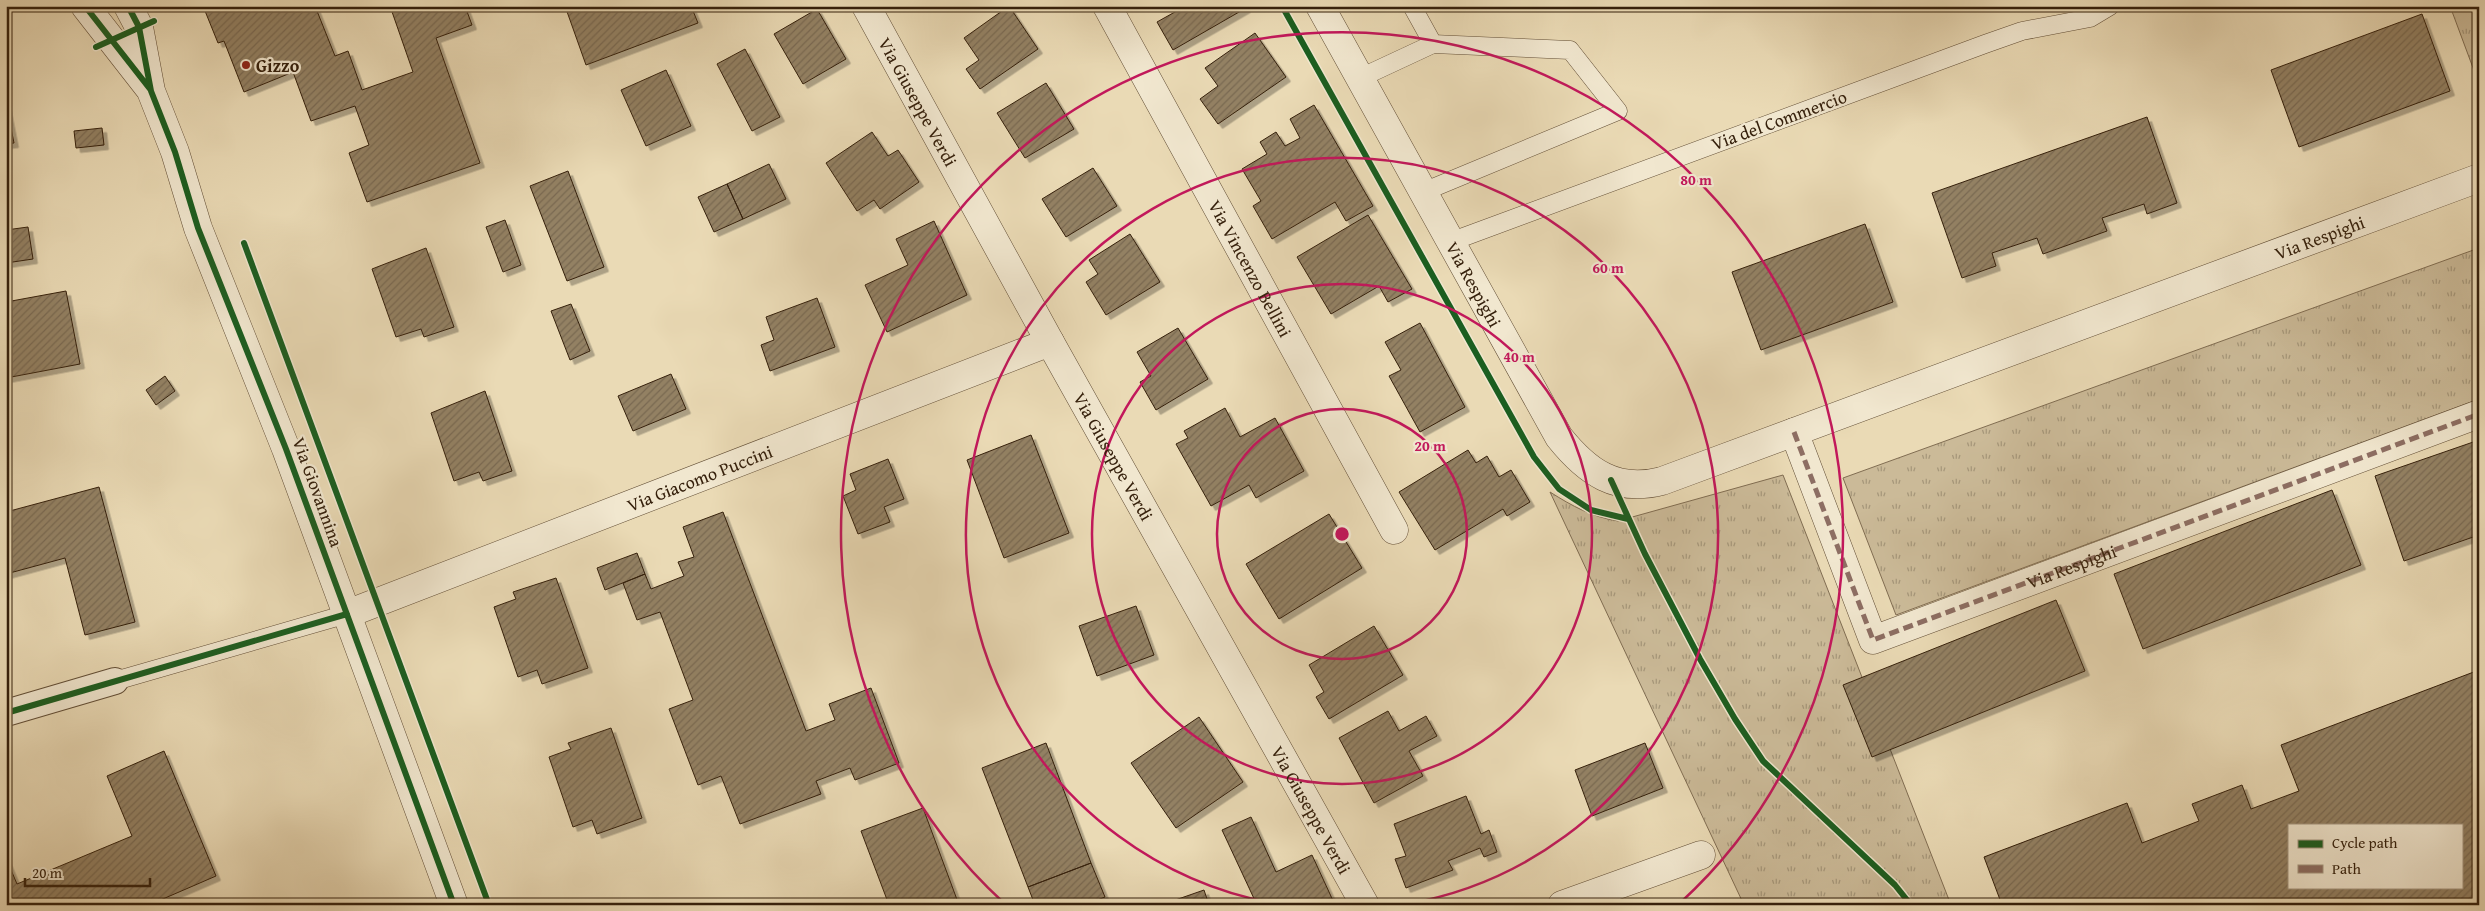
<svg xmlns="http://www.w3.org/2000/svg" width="2485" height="911" font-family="'Gentium Book Plus',serif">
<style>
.grass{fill:url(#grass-tufts);stroke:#806d52}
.building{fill:url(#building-hatch);stroke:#35200c;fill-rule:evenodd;filter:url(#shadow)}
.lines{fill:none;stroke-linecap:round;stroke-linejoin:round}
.service-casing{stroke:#624e36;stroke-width:19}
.pedestrian-casing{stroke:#624e36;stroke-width:28}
.minor-casing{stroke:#624e36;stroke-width:29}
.tertiary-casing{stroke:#624e36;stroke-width:29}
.service{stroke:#f1e7cf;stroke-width:18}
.pedestrian{stroke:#f1e7cf;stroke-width:26}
.minor{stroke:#f1e7cf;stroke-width:28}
.tertiary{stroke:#f1e7cf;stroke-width:28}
.quiet{stroke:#8d6e63;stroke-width:5;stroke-dasharray:10 5;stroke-linecap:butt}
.cycleway-casing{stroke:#f1e7cf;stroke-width:9}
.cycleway{stroke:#1b5e20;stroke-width:6}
.ring{fill:none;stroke:#c2185b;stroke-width:2.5}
.poi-dot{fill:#8f2418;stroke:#f1e7cf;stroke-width:2}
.labels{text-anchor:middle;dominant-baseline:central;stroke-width:4.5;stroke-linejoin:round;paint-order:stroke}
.poi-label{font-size:18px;font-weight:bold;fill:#35200c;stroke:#f1e7cf;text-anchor:start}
.street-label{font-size:18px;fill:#35200c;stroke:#f1e7cf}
.centre{fill:#c2185b;stroke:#f1e7cf;stroke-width:2.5}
.ring-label{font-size:15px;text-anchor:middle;font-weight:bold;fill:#c2185b;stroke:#f1e7cf;stroke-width:4.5;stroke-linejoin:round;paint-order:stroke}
</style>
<defs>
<pattern id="grass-tufts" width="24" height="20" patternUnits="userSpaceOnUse" patternTransform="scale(1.25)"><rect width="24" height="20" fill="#cbba98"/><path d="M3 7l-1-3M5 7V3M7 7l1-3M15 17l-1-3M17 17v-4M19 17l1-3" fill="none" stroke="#a6977a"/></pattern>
<pattern id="building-hatch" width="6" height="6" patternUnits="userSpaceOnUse" patternTransform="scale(1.25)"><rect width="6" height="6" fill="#938164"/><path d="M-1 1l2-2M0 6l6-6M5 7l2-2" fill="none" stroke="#796951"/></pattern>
<filter id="shadow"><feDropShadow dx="4.5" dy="4.5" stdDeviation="0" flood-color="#0004"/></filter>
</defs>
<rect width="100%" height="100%" fill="#eadab5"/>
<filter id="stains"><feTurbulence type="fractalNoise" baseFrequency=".004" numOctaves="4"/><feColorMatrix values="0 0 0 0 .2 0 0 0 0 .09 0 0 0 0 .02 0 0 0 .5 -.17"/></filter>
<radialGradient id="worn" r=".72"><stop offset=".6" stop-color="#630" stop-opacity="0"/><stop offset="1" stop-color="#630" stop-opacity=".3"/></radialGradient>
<path class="grass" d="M2450,6H2479V84Z
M2479,248V399L1896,615L1843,478Z
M1783,475L1951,905H1744L1550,492C1572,506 1592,517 1618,521Z"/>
<path class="building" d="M203,6H315L335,56L348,51L362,90L413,72L390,6H465L472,25L436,38L480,163L367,202L349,153L369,145L355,106L311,121L293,72L244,92L224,41L218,43Z
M565,6H691L698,23L586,65Z
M1009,6L1038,49L980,89L966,69L979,60L964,38Z
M1180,6H1246V8L1173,50L1157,22L1182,8Z
M817,9L846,59L803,84L774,34Z
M2422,14L2450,91L2299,147L2271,70Z
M1255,33L1286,77L1218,124L1200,99L1218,86L1205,68Z
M745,49L780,117L752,131L717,64Z
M666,70L691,126L646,146L621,90Z
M1046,83L1074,129L1025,158L997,113Z
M6,103L14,143L6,144Z
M1314,105L1373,206L1346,221L1335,202L1272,239L1253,206L1261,201L1242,169L1267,154L1260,142L1276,132L1285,146L1300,138L1290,119Z
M2147,117L2177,203L2147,214L2144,204L2102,218L2107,231L2043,254L2037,238L1992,253L1996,266L1962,278L1932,193Z
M102,128L104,145L76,148L74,131Z
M872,132L888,156L898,150L919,182L880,209L874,200L857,211L826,163Z
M769,164L786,199L743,219L727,184Z
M1093,168L1117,206L1066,237L1042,199Z
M568,171L604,267L567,281L530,186Z
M727,184L743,219L714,232L698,197Z
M1368,215L1412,289L1388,302L1379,286L1331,314L1297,257Z
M505,220L521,265L503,272L486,227Z
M934,221L967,295L887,332L865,285L908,265L896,239Z
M1865,224L1893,302L1761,350L1732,272Z
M28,227L33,259L6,263V230Z
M1130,234L1160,282L1106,315L1086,282L1098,274L1089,260Z
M426,248L454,327L424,337L421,329L396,337L372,269Z
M66,291L80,364L6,378V302Z
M817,298L835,347L770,371L761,345L774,340L766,317Z
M571,304L590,351L570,360L551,311Z
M1420,323L1465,407L1420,432L1389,376L1401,370L1385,342Z
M1178,328L1208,379L1156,410L1140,382L1151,376L1137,352Z
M671,374L686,409L633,431L618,396Z
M165,376L175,391L156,405L146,390Z
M485,391L512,471L483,481L479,472L454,481L431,413Z
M1225,408L1240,437L1275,418L1304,471L1256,498L1249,485L1211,506L1176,444L1188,438L1184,431Z
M1031,435L1069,533L1004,558L967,460Z
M2479,440V535L2404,561L2375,476Z
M1468,450L1476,463L1487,456L1499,477L1511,470L1530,502L1507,516L1503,509L1435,550L1399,492Z
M888,459L904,499L884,507L890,522L858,534L843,496L856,490L850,474Z
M99,487L135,622L85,635L65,558L6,574V512Z
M2332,490L2361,565L2143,649L2114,574Z
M723,512L806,731L835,720L829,704L871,688L899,763L855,780L850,768L816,781L821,794L740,824L721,776L698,785L669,709L693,700L660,612L637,620L623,583L645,574L651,589L684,576L678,562L694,557L683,527Z
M1329,514L1362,568L1279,619L1246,564Z
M637,553L645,574L605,590L597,568Z
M556,578L588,668L542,684L537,670L518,677L494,607L516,599L513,592Z
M2056,600L2085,671L1872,757L1843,685Z
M1136,606L1154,655L1097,676L1079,626Z
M1374,626L1403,675L1329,719L1316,697L1324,692L1309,665Z
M2479,670V905H2002L1984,857L2127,803L2142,843L2199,821L2192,804L2242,785L2251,809L2299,791L2281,745ZM2289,825H2461V887H2289Z
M1388,711L1399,731L1426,716L1437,736L1409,751L1423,776L1374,803L1339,738Z
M1199,717L1243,782L1176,828L1131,763Z
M611,728L642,818L597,834L592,820L573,827L549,757L571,749L568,743Z
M1046,743L1091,863L1028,887L982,768Z
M1645,743L1663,788L1592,816L1575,770Z
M164,751L216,876L149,905H6V858L17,884L132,836L107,776Z
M1466,796L1481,834L1489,830L1497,852L1484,857L1480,848L1448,861L1453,870L1406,888L1395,859L1406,856L1394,824Z
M923,808L959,905H889L861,831Z
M1251,817L1276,872L1312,855L1335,905H1257L1222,830Z
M1091,863L1105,897L1085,905H1035L1028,887Z
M1204,890L1209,905H1161Z
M682,900L684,905H669Z"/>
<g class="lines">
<g class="service-casing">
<path id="service" d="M1412,6L1433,44
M1360,78L1433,44L1570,50L1618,111L1423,192
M1450,242L1985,44L2022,31L2090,18L2110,6
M115,681L347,614"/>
</g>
<g class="pedestrian-casing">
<path id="pedestrian" d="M6,713L115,681"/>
</g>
<g class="minor-casing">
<g id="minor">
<path id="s1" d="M866,6L1050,342L1365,905"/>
<path id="s2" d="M1107,6L1394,530"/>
<path id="s3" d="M1320,6L1559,437C1587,472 1616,493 1662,481L2479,178"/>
<path d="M1794,432L1873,640L2479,414"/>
<path id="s4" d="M347,614L1050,342"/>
<path d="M1562,905L1701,855"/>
</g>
</g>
<g class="tertiary-casing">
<path id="tertiary" d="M85,6L149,88
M128,6L139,27L151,91L175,152L198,228L286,449L454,905"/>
</g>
<use href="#service" class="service"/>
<use href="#pedestrian" class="pedestrian"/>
<use href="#minor" class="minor"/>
<use href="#tertiary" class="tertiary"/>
<path class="quiet" id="s5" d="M1794,432L1873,640L2479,414"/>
<g class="cycleway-casing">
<path id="cycleway" d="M85,6L150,89
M128,6L139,27L151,91L175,152L198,228L286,449L454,905
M1282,6L1534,457L1559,489L1591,510L1628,519
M96,47L154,21
M244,243L489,905
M1611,480L1645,554L1700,659L1735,719L1763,761L1895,885L1911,905
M6,713L347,614"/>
</g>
<use href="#cycleway" class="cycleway"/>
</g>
<g class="ring">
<circle cx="1342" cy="534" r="125"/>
<circle cx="1342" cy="534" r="250"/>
<path d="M1277 904A376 376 0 1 1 1407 904"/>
<path d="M1004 903A501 501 0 1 1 1680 903"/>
</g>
<circle class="poi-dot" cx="246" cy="65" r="5"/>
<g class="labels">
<g class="poi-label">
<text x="256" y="65">Gizzo</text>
</g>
<g class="street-label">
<text stroke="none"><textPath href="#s1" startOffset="109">Via Giuseppe Verdi</textPath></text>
<text transform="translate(1779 120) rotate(-20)">Via del Commercio</text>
<text stroke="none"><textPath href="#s3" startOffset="1314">Via Respighi</textPath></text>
<text stroke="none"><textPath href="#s2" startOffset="299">Via Vincenzo Bellini</textPath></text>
<text stroke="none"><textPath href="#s3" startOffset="318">Via Respighi</textPath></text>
<text stroke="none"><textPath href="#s1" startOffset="514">Via Giuseppe Verdi</textPath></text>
<text stroke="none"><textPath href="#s4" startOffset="378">Via Giacomo Puccini</textPath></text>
<text transform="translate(318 492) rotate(70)">Via Giovannina</text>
<text stroke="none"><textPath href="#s5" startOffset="434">Via Respighi</textPath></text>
<text stroke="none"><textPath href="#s1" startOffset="919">Via Giuseppe Verdi</textPath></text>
</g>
</g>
<circle cx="1342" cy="534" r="8" class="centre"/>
<g class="ring-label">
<text x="1696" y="185">80 m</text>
<text x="1608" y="273">60 m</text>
<text x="1519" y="362">40 m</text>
<text x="1430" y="451">20 m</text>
</g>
<rect width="2485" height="911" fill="none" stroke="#eadab5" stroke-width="25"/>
<rect x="8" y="8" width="2470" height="896" fill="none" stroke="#35200c" stroke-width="2.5"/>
<rect x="12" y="12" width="2460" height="886" fill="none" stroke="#35200c"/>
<rect x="2288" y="824" width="175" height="65" fill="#f1e7cf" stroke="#a69781"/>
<rect x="2298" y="840" width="25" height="8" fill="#1b5e20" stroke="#a69781"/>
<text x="2332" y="848" font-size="15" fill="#35200c">Cycle path</text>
<rect x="2298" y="865" width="25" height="8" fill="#8d6e63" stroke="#a69781"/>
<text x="2332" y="874" font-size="15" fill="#35200c">Path</text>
<path d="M25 878v8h125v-8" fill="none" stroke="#35200c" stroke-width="2.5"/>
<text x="32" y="878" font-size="15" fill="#35200c" stroke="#f1e7cf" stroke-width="4" paint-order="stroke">20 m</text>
<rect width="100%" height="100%" filter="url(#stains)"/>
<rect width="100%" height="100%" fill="url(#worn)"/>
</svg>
